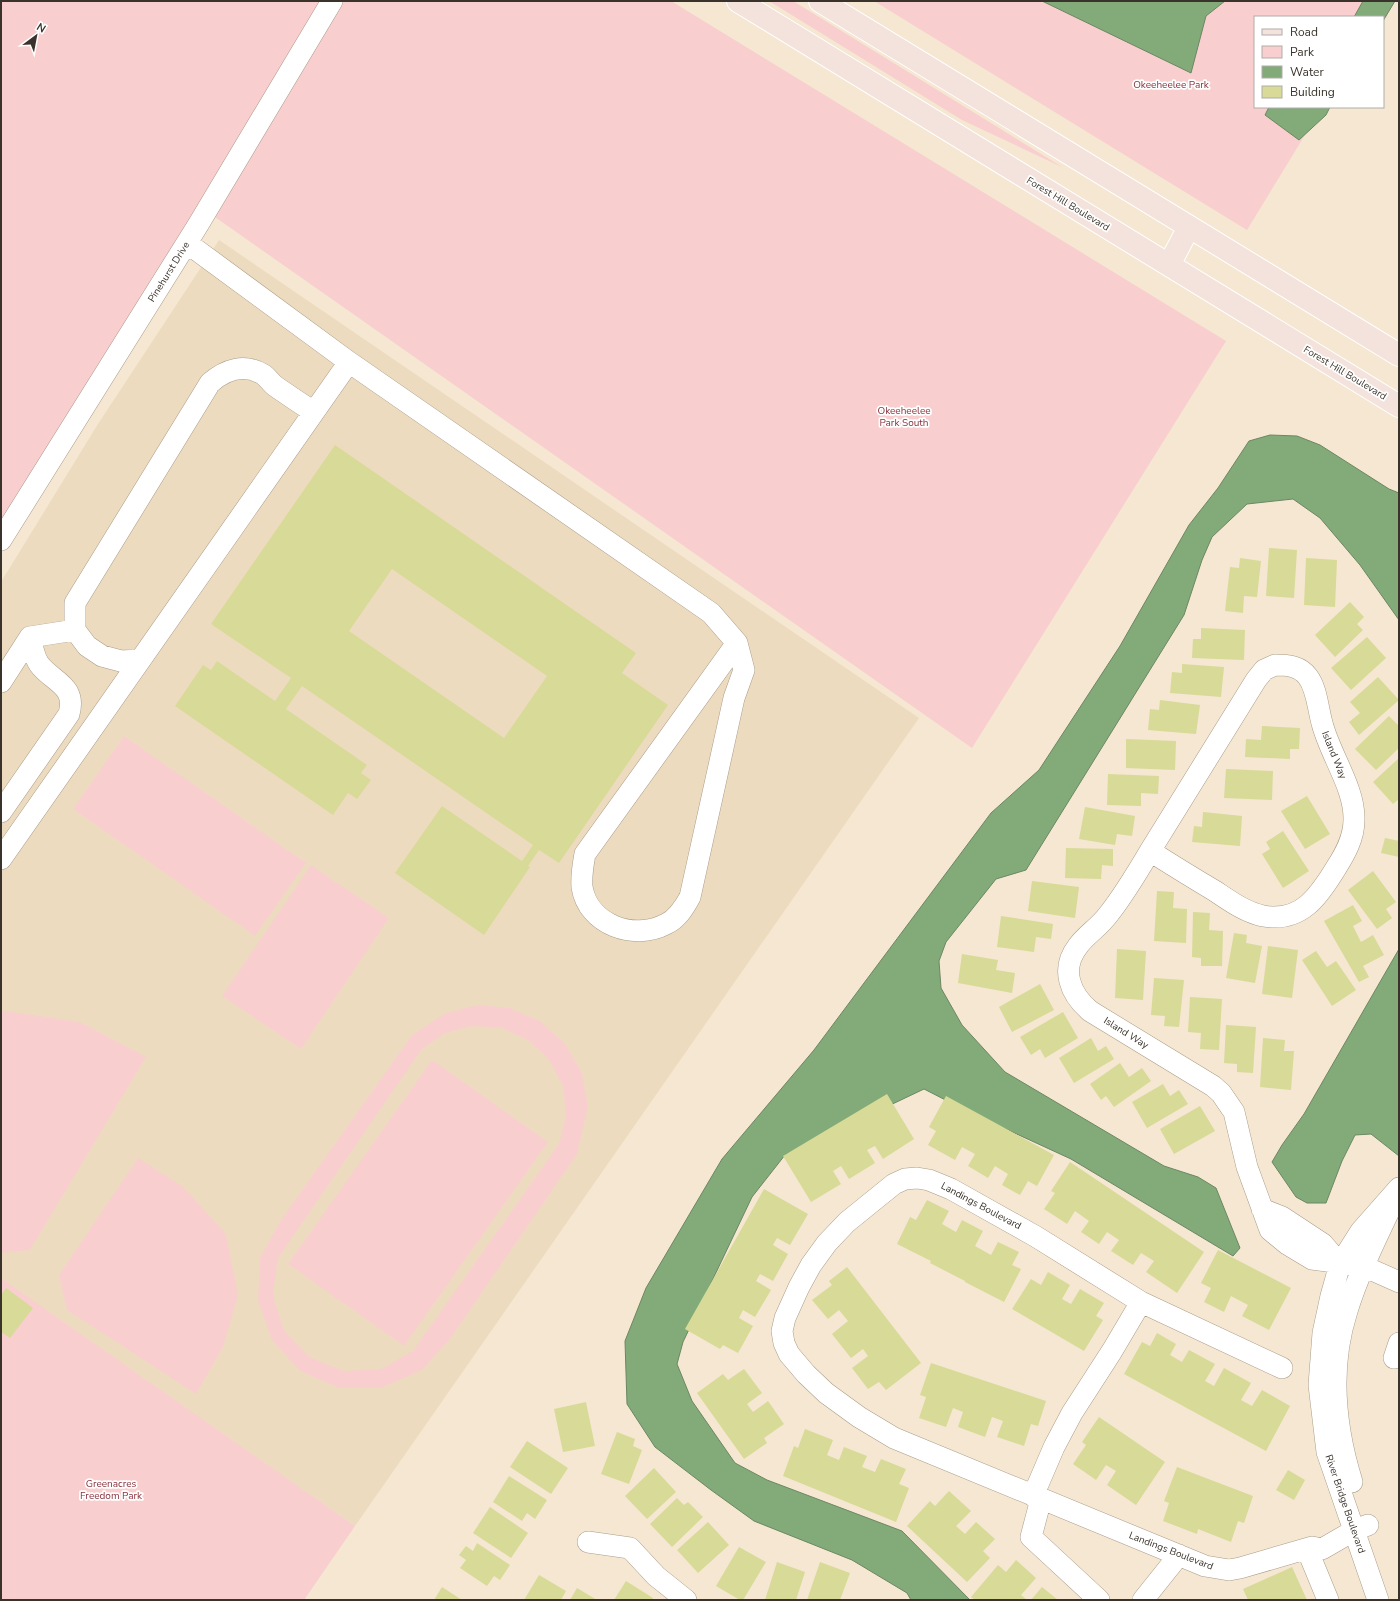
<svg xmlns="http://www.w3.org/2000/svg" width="1400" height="1601" font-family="'Nunito Sans',sans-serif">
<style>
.built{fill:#eddbbf}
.green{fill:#f8cecf;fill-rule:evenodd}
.water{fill:#82ab79;stroke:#6c8762}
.building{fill:#d8da98;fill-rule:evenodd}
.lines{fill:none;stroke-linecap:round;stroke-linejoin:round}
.minor-casing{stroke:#aa9c88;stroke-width:22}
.major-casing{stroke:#fff;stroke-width:24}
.minor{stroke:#fff;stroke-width:21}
.major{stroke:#f4e3dc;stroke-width:22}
.labels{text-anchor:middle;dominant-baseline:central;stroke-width:3.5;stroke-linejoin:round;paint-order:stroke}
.park-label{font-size:10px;fill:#86323d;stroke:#fff}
.street-label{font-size:10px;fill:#39332b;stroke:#fff}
</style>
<rect width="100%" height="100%" fill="#f5e7d1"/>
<path class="built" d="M219,240L919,718L355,1526L1,1282V582L98,424Z"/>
<path class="green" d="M1,1H671L1226,341L972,748L212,215L1,551Z
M769,1H793L1062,167L962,120Z
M874,1H1387L1377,17H1255V107H1322L1247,230Z
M124,736L306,863L255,936L73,809Z
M311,865L389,918L301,1049L222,996Z
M478,1005L510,1008L540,1021L565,1044L582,1073L588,1107L577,1154L450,1339L422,1370L381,1388H339L300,1371L272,1340L258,1301L260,1258L281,1220L412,1035L446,1013ZM473,1026L502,1028L528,1040L549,1060L563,1086L566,1115L559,1144L413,1351L381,1369L344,1371L309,1357L284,1330L273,1295L278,1258L422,1049L445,1033Z
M5,1011L80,1022L146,1057L30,1250L1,1253V1012Z
M432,1060L548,1142L404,1346L288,1264Z
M138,1158L182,1186L226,1234L238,1295L223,1347L196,1394L67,1310L59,1275Z
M1,1278L355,1526L304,1600H1Z"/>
<path class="water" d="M1042,1H1225L1206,16L1191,73Z
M1363,1H1395L1383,21V17H1354Z
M1269,107H1330L1326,115L1299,140L1265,115Z
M1270,435L1297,436L1320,445L1389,489L1399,493V620L1360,565L1320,518L1293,499L1247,504L1212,537L1202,560L1184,615L1026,870L996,879L946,942L939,961L941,988L962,1025L1005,1072L1164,1166L1198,1177L1216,1188L1240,1248L1233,1256L1071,1159L971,1113L924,1089L785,1155L752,1197L683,1342L677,1364L692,1401L735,1463L767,1480L902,1531L970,1600H911L907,1593L852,1560L754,1521L711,1490L655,1447L627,1404L625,1341L646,1288L722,1159L814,1050L991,813L1039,770L1120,646L1189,525L1218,488L1249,441Z
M1399,949V1156L1371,1134L1355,1135L1342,1161L1326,1203H1307L1296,1197L1272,1162L1282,1145L1304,1114Z"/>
<path class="building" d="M335,445L636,653L622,673L668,705L559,863L539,850L528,866L530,867L484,935L395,873L442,806L522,861L533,845L302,686L286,709L367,765L361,773L371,780L357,799L348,793L333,815L175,706L203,665L211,670L217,661L275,701L291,678L211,624ZM392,569L547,676L504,738L349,631Z
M1269,548L1297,550L1294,598L1266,596Z
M1240,558L1261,561L1257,597L1244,596L1243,613L1225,611L1230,567L1239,568Z
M1306,558L1337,560L1335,607L1304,605Z
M1350,602L1364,617L1357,624L1363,630L1335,657L1315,635Z
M1201,628L1245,630L1244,660L1192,658L1193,639H1201Z
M1367,637L1386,658L1351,690L1331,668Z
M1182,664L1224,667L1221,697L1170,693L1172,672L1182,673Z
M1378,677L1399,700L1359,735L1349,722L1360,713L1350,702Z
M1160,700L1200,705L1196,734L1148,730L1150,709L1159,710Z
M1389,716L1399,726V748L1376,770L1355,749Z
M1262,726L1300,728L1299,749H1290V759L1245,757L1246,739L1261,740Z
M1126,739L1176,741L1175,770L1126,768Z
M1399,758V799L1393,804L1373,782Z
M1226,769L1273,771L1272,800L1224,798Z
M1108,774L1159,776L1158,794L1141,793V806L1107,805Z
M1307,796L1330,834L1305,849L1281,811Z
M1085,807L1135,816L1132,836L1117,834L1115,845L1079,839Z
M1203,812L1242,816L1240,846L1192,842L1194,826L1202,827Z
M1283,831L1309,871L1283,888L1262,854L1270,849L1266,842Z
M1385,838L1399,841V857L1381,853Z
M1066,848L1113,849V866L1102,865L1101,879L1065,878Z
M1373,871L1396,902L1386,909L1392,918L1377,929L1348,890Z
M1032,881L1079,887L1075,918L1028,911Z
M1157,891L1174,892L1173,908L1187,909L1186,943L1154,941Z
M1353,905L1362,921L1353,926L1361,942L1373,935L1384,955L1363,966L1369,977L1359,982L1324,921Z
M1193,912L1210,913L1209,930L1223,931L1222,966H1201V958L1192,957Z
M1001,916L1053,924L1051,939L1036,937L1034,952L997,947Z
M1234,933L1247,935L1246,943L1262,946L1255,983L1226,978Z
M1268,946L1298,950L1292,998L1262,994Z
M1117,949L1146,951L1143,1000L1115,998Z
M1316,951L1327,967L1336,961L1356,990L1332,1006L1302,960Z
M962,954L998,960L996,970L1015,973L1012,993L958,983Z
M1154,978L1184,980L1179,1027L1164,1026L1165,1016L1151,1015Z
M1040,984L1054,1010L1012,1032L999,1007Z
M1190,997L1222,999L1219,1050L1200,1049L1201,1033L1188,1032Z
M1063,1012L1078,1038L1045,1058L1040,1049L1031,1055L1020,1037Z
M1226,1025L1256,1027L1253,1073L1237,1072V1064L1224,1063Z
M1091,1038L1098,1051L1106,1046L1114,1059L1074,1083L1059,1058Z
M1263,1038L1285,1040L1284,1051H1294L1291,1090L1260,1087Z
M1120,1063L1129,1077L1142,1068L1151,1081L1114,1107L1106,1096L1101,1100L1090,1084Z
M1163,1084L1170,1096L1179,1090L1188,1104L1147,1128L1132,1102Z
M887,1094L914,1139L883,1159L875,1146L867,1150L875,1163L849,1179L841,1166L833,1171L841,1184L811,1202L783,1156Z
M946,1096L1054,1155L1037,1186L1028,1181L1020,1195L1002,1185L1008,1174L995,1166L988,1178L968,1166L975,1154L962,1147L955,1160L928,1145L936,1131L929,1127Z
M1200,1106L1215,1131L1174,1154L1160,1129Z
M1070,1162L1204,1252L1177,1293L1146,1272L1154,1261L1141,1253L1133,1265L1111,1251L1119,1240L1107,1232L1099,1244L1081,1232L1089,1221L1075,1211L1067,1224L1044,1209L1055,1193L1051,1191Z
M764,1189L808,1214L790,1245L777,1238L773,1245L788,1254L773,1281L760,1274L756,1281L771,1290L755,1317L743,1310L739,1318L753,1326L738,1353L723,1345L720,1349L685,1329Z
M927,1200L949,1211L942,1224L956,1232L962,1220L983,1231L975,1246L991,1255L998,1242L1019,1252L1012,1265L1021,1269L1004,1302L965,1282V1281L930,1263L931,1261L897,1244L910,1217L916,1220Z
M1218,1250L1291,1288L1269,1330L1242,1316L1248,1305L1231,1296L1224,1312L1204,1302L1211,1288L1201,1283Z
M847,1267L921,1363L886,1390L879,1382L868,1389L852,1368L868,1356L863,1349L851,1358L832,1334L848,1321L839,1310L828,1319L812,1300L832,1285L829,1281Z
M1048,1272L1070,1285L1062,1299L1071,1304L1080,1289L1104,1303L1096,1316L1103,1320L1084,1351L1012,1309L1031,1279L1041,1285Z
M6,1288L33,1308L10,1338L1,1332V1295Z
M1157,1333L1176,1344L1170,1355L1182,1362L1189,1350L1215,1364L1205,1381L1214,1386L1224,1368L1251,1383L1241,1400L1252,1406L1262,1390L1290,1406L1266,1451L1124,1374L1142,1342L1150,1346Z
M931,1363L1046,1401L1038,1426L1031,1424L1024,1446L997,1437L1003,1421L992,1417L985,1437L958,1427L963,1412L953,1408L946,1427L919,1418L926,1397L920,1395Z
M744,1369L762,1393L747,1404L753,1412L768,1401L784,1424L764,1438L767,1443L744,1459L697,1393L723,1374L728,1380Z
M586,1402L595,1446L563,1452L554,1409Z
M1099,1417L1165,1462L1136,1505L1107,1485L1116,1471L1106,1465L1096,1480L1073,1464L1086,1445L1082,1442Z
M805,1429L833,1440L827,1455L839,1460L844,1447L867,1456L862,1467L875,1472L881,1459L906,1469L899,1484L909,1488L896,1522L783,1476L794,1446L798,1448Z
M617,1432L635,1439L633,1446L642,1450L629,1484L601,1474Z
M527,1441L568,1468L551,1494L510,1467Z
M1177,1467L1253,1496L1244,1523L1238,1521L1231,1542L1198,1529L1197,1534L1163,1521L1169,1503L1164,1501Z
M654,1468L676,1492L647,1519L625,1496Z
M1288,1470L1305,1480L1294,1500L1276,1490Z
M509,1476L547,1500L535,1519L527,1513L522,1521L493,1502Z
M949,1491L971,1511L956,1526L965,1534L976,1522L995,1539L983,1551L990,1558L967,1582L907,1526L930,1501L935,1506Z
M677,1498L684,1505L688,1502L703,1517L672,1547L650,1524Z
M490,1507L528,1533L511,1558L473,1533Z
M708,1522L729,1545L698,1573L677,1550Z
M477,1543L510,1565L500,1580L494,1576L487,1586L460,1568L466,1560L459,1555L466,1546L473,1551Z
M739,1547L766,1562L743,1600H740L716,1586Z
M1016,1560L1036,1578L1021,1595L1027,1600H975L971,1597L998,1565L1006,1572Z
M777,1562L805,1572L796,1600H765Z
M820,1562L850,1573L840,1600H807Z
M1292,1567L1307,1600H1248L1243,1589Z
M539,1575L566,1591L561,1600H524Z
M626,1581L653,1598L652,1600H614Z
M442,1587L462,1600H434Z
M1042,1587L1058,1600H1031Z
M577,1588L597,1600H570Z"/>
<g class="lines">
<g class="minor-casing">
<path id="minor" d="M187,243L349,362L711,613L737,643L744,670L734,698L690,897C684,908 677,919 666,924C634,941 588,925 582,887C581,875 583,865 585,854L737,643
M1,540L198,225L332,1
M140,660L121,661L102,656L87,646L75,630V603L210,383C226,369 245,363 264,375C268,378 271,383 275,386C288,395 301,404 314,412
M1275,665C1288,665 1300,666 1308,677C1317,689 1318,709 1322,723C1330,755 1355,788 1354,820C1354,838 1345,854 1336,868C1319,896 1301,923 1263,916C1245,912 1230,901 1215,891C1193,878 1172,865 1150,851L1256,680L1264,670Z
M1,682L30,637L75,630
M1,812L69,714C77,685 52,682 39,664C34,657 32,644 30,637
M1150,851C1137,873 1124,895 1108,915C1099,927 1086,935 1078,946C1060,969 1070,994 1090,1011L1213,1086L1221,1093L1234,1112L1247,1167L1270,1230L1287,1244L1312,1259L1363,1266L1399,1282
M1,859L349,362
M1262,1209L1282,1217L1323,1244L1340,1264
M1399,1343L1394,1358L1399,1357
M1282,1368L1141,1302L1035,1236L951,1189L929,1180L917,1178L905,1179L894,1184L847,1222L827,1243L811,1265L799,1287L785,1318L782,1331L784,1343L789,1354L806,1374L826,1393L859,1417L894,1438L1205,1566L1229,1570L1240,1568L1312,1547L1322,1549L1355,1530L1368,1525
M1352,1482C1335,1427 1329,1367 1347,1311C1358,1275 1375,1241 1391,1207
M1033,1496L1054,1447L1072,1413L1112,1351L1141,1302
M1041,1499L1031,1537L1099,1600
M588,1542L630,1548L656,1576L686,1600
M1307,1549L1328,1600
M1143,1600L1179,1555
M1378,1600L1327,1452L1319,1385L1323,1333L1331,1296L1340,1264L1361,1231L1399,1188"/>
</g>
<g class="major-casing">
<path id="major" d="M738,1L1399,406
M820,1L1399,355
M1169,265L1189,227"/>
</g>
<use href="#minor" class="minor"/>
<use href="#major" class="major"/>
</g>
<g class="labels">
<g class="park-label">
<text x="1171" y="85">Okeeheelee Park</text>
<text x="904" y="411">Okeeheelee<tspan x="904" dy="12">Park South</tspan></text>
<text x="111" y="1484">Greenacres<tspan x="111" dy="12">Freedom Park</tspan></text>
</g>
<g class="street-label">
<text transform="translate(1068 204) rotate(31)">Forest Hill Boulevard</text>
<text transform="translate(169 272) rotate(-58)">Pinehurst Drive</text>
<text transform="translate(1345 373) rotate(31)">Forest Hill Boulevard</text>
<text transform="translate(1334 755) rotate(68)">Island Way</text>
<text transform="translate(1126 1033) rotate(32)">Island Way</text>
<text transform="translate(981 1206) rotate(28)">Landings Boulevard</text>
<text transform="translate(1345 1504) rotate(71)">River Bridge Boulevard</text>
<text transform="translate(1171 1551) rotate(21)">Landings Boulevard</text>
</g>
</g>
<rect width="1400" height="1601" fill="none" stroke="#39332b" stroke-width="4"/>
<rect x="1254" y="16" width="130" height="92" fill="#ffffff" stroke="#b0adaa"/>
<rect x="1262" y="29" width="20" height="6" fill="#f4e3dc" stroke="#b0adaa"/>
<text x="1290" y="36" font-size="12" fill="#39332b">Road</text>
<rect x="1262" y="46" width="20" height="12" fill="#f8cecf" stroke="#b0adaa"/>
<text x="1290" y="56" font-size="12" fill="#39332b">Park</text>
<rect x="1262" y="66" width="20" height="12" fill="#82ab79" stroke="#b0adaa"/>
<text x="1290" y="76" font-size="12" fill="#39332b">Water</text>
<rect x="1262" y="86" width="20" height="12" fill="#d8da98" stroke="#b0adaa"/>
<text x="1290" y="96" font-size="12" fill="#39332b">Building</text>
<g transform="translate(36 36) rotate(32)" stroke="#ffffff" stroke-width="3" paint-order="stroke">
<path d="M0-3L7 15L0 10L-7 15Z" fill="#39332b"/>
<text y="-6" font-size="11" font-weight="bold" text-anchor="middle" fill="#39332b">N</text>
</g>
</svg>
